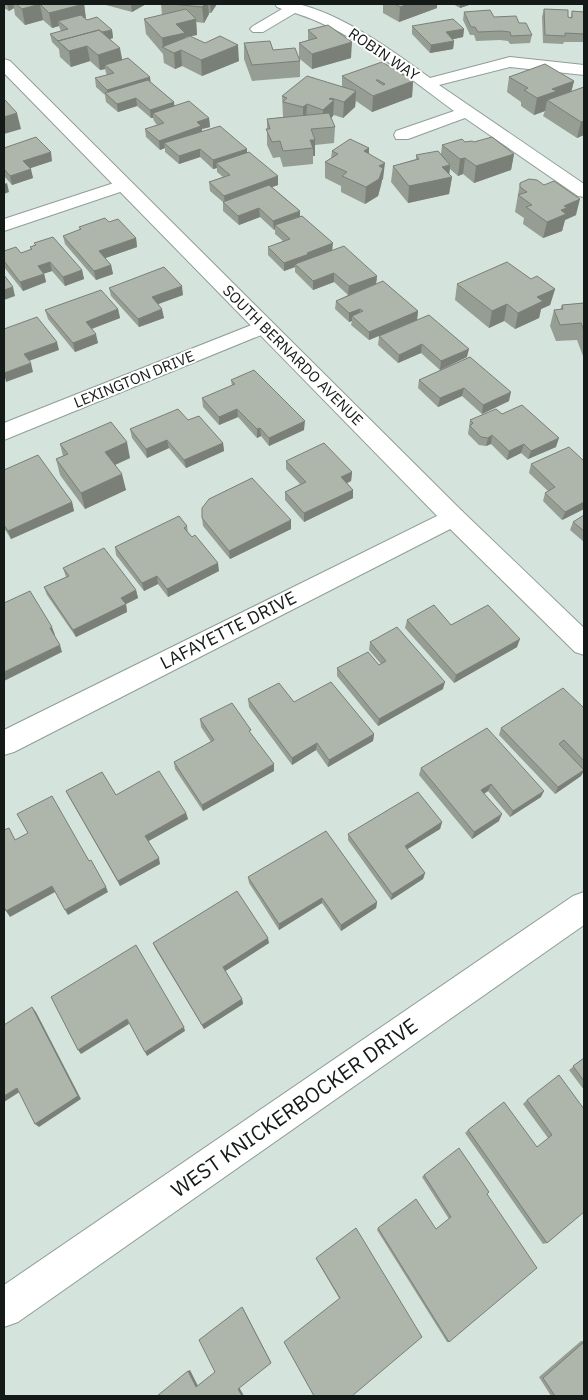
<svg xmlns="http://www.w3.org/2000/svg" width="588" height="1400" font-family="'IBM Plex Sans',sans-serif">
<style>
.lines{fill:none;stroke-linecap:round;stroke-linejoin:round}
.minor-casing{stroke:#909e98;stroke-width:2}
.tertiary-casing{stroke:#909e98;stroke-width:2}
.minor{fill:#fff;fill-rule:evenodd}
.tertiary{fill:#fff;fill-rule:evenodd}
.wall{fill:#969d93}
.shaded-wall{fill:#7a7f78}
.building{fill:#aeb6ab;stroke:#7a7f78;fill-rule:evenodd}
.labels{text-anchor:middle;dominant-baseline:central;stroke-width:4;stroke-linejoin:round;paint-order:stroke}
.far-street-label{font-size:15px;fill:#141a17;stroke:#fff}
.street-label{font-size:18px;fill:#141a17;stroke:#fff}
.near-street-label{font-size:21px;fill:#141a17;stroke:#fff}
</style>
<rect width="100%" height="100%" fill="#d4e3dc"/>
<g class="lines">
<g class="minor-casing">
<path id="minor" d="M275,4C282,4 291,2 298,4C342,14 393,51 430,78L510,57L584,65V75L510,67L439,85L584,184V197L578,196L465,118L408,139H396L394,135L396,131L454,111C405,75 355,32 295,13L263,32H253L250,29L253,26L282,9L277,7Z
M123,180L129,181L132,185L129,189L4,231V219Z
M264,320L271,321L274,326L271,331L4,440V423Z
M453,508L462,511L465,517L462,523L14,752L4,755V730Z"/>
</g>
<g class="tertiary-casing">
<path id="tertiary" d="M4,59L10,61L462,511L584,628V655L575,652L444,523L4,73Z
M584,892V925L18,1322L4,1327V1285L573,896Z"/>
</g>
<use href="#minor" class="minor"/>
<use href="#tertiary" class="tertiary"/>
</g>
<path class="wall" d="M4,4H84L86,19L112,30L113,38L110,39L122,60L150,82L174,102V106L209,118L210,127L202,129V131L247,149V153L278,176V185L272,187L300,211V217L332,250L377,276L376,284L418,311L417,320L467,357L440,370L421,353L398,363L378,345L379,336L388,332L369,340L351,325L352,321L349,322L335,309L336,301L348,295L334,282L313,290L295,272V267L284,271L268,255V247L283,241L275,234V229L274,230L260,217L239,225L223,211V202L210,191L209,182L223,177L217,172V168L213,169L200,157L179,164L165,152V148L160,150L146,137L145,129L157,125L154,121L153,118H151L137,106L118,112L106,102L105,95L96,87L95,78L107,75L106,73L105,69L100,70L90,61L71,67L60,57L59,49L52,42L50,34L61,31L60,29L59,26L52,28L43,20L25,25L15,15L14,8L9,11L4,8Z
M102,4H146L132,12Z
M161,4H217L211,13H209V14L204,23L196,22L197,35L185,37L186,38L239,61L202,76L182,66L175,69L164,63L163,54L146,34L144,19L162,15Z
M383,4H437V8L399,22L383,13Z
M453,4H472L460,8Z
M544,9L571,18L572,11L584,12V42H564L563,44L543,43L542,17Z
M464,12L494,17L519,23L532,35L530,43L510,44L508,41L500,40L476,41L474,35H470L463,20Z
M412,26L464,29L463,37L453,39L454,41L453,49L430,53L412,34Z
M308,30L351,58L312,69L300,59V77L252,81L244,59V43L299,57V43L308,40Z
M342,76L413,81L412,97L372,112L356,101L355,107L343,118L334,115L331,118L335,127L334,143L315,145V156H313V164L283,167L280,157L273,158L267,145V119L283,117L282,96L342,87Z
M509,77L574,81L571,92L584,87V135L577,138L543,116L545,111L534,115L521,106V102L507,92Z
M465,142H474L514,154L511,170L474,183L463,174L458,176L450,169L449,174L452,177L449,194L408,203L391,182L393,166L416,159V155L441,154L442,145Z
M4,148L52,161L30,168L33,178L12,185L4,176Z
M369,148V153L383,179L382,180L381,185L378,196L365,204L341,192V186L325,178V162L331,158L332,151Z
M520,183L576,215L565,220L562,231L543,238L523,224L524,218L515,212Z
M109,222L136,238L137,247L105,258L111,265L113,274L96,280L65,244L63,236L80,230L79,227Z
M34,243L82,270L84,279L65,286L52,271L44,273L46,282L23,291L4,267V251L21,253L31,250L30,247L35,245Z
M531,279L555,289L550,305L541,309L539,318L515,329L504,321L489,328L455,300L457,284Z
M109,288L183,295L158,304L164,318L139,327L111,296Z
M584,303V356H583L577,340L556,341L550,326L554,310H560L562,305Z
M118,309L120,318L92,329L98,343L75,352L48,319L45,310Z
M470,357L509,401L482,414L462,396L438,407L418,388L419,380Z
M231,380L304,430L269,446L261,436L257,438L238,417L219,425L203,407L202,398L232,386Z
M502,414L556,447L528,459L521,453L507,460L491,444L486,446L479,445L468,434L470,420Z
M188,420L223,443L224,451L186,468L169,448L147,458L132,438L130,429Z
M60,444L130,458L115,465L126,490L85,509L60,475L56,459L63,456Z
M286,461L352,472L351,481L347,483L353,490V498L304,522L285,500V492L300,484L286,469Z
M584,461V509L562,520L543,501L545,493L548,491L529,473L531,464Z
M4,470L72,502L74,511L11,539L4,528Z
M584,515V542L570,530L573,522Z
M202,518L291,520V529L230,559L203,526Z
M187,526L188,532L219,571L168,597L158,584L144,591L116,555L115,547Z
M63,568L136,590L138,598L126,604L127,612L76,637L47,595L44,587L66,577Z
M407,620L451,625L517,647L454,683L405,628Z
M370,642L443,689L378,726L337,676V668L379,665L381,664L369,650Z
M248,699L294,702L374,734L373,741L328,767L316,750L292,765L249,707Z
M584,708V771L581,776L555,794L499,735L501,728Z
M200,719L274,764V771L203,811L175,769L174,762L211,742L201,727Z
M487,728L541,797L510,817L488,791L484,794L499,821L472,839L419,775L421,768Z
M66,791L116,795L186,813L188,819L148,841L160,864L120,886L69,797Z
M442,822L440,829L407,849L425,873L423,879L391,900L348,840V834Z
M248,877L377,902L376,908L341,931L322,903L279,930L249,883Z
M153,943H269L225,971L242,999L243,1004L204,1029L155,948Z
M584,1058V1090L569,1070Z
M527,1100L584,1109L547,1243L543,1244L465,1133L468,1130L537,1147L548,1138L523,1104Z
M424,1175L487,1194L449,1342H447L377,1230L378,1228L436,1229L449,1219L422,1177Z
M316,1258L422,1337L339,1298L316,1259Z
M581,1341H584V1396H551L539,1377Z"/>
<path class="shaded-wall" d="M7,4H13L14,8L9,11Z
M40,4L43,20L25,25L22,9Z
M84,4L86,19L58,21L59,26L52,28L49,13Z
M131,4H146L132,12Z
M205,4H208L209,14L204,23L202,7Z
M210,4H217L211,13Z
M408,4H437V8L399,22L400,7Z
M460,4H472L460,8Z
M196,19L197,35L185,37L186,49L163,47L162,38L176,24Z
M464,29L463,37L445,41L446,32Z
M112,30L113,38L68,51L61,44Z
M454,41L453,49L430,53L431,45Z
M352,42L351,58L312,69V54Z
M238,45L239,61L202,76L201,60Z
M87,46L90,61L71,67L69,51Z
M120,48L123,64L105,65V69L100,70L98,55Z
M181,50L182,66L175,69L174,53Z
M150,77L151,85L108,96L107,90Z
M413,81L412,97L372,112L373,96Z
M574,81L570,97L547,100L545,111L534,115L537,98L552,89Z
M356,91L355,107L343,118L344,102Z
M136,98L137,106L118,112L117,104Z
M331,98V103L334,100L333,116L323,126V110Z
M174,102L175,111L153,113V118H151L150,110Z
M307,104L306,120L303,123V107Z
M17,113L21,129L4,134V117Z
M209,118L210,127L202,129V135L164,143L165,148L160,150L159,141L197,122Z
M584,121V135L577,138L581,122Z
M310,140H315V156H313V148Z
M369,148L368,164L364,151Z
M200,149V157L179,164V156Z
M247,149V157L216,163L217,168L213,169V160Z
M51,152L52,161L25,170L23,161Z
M514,154L511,170L474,183L476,166Z
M465,158L463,174L458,176L460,159Z
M385,163L383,179L382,180L381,185L378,196L365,204L366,187L379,166Z
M450,165L449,178L452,177L449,194L408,203L409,186L442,167Z
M31,169L33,178L12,185L10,176Z
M278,176V185L225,204L224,196Z
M7,183L9,192L4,194V184Z
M580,199L576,215L565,220L562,231L543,238L547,222L561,210L564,206Z
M259,208L260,217L239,225L238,216Z
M300,211V220L275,225V229L274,230L273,221Z
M136,238L137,247L100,260L99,251Z
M333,243L332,252L295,264V267L284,271V263L307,253Z
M50,262L52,271L40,275L38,266Z
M111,265L113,274L96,280L94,271Z
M82,270L84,279L65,286L63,277Z
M334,273V282L313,290V281Z
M44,274L46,282L23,291L20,282Z
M377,276L376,284L348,295L349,286Z
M182,286L183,295L153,306L152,297Z
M13,287L15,296L4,300V290Z
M555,289L550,305L541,309L539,318L515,329L518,313L537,297Z
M507,304L504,321L489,328L492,311Z
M118,309L120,318L88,330L86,322Z
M162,309L164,318L139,327L138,319Z
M360,309L359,317L352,316V321L349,322V313Z
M418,311L417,320L369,340V332Z
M96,334L98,343L75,352L73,343Z
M57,342L59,350L26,362L24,354Z
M422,344L421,353L398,363L399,355Z
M469,349L467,357L440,370L441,361Z
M31,363L33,372L6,382L4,373Z
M464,388L462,396L438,407L440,398Z
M511,392L509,401L482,414L483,405Z
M237,409L238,417L219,425V417Z
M305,421L304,430L269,446V438Z
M260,428L261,436L257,438V429Z
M492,435L491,444L486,446L488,438Z
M559,438L556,447L528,459L531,451Z
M167,440L169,448L147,458L146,449Z
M127,442L130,458L108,468L105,452Z
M223,443L224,451L186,468L184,460Z
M524,444L521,453L507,460L509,451Z
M352,472L351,481L341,486V477Z
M122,474L126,490L85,509L81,493Z
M353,490V498L304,522V513Z
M72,502L74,511L11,539L8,531Z
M584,502V509L562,520L565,512Z
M291,520V529L230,559L229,551Z
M218,563L219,571L168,597L167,589Z
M157,576L158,584L144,591L142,583Z
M136,590L138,598L126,604L127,612L76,637L73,630L121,598Z
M52,627L55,635L52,636L50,628Z
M520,639L517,647L454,683L456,675Z
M60,645L62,652L4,681V672Z
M445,682L443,689L378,726L379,719Z
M374,734L373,741L328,767L329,760Z
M317,743L316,750L292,765V758Z
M274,764V771L203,811L202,805Z
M584,770L581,776L555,794L558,787Z
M491,784L488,791L479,797L481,790Z
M544,791L541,797L510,817L513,811Z
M186,813L188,819L147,842L145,836Z
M502,814L499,821L472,839L474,832Z
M442,822L440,829L403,852L405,846Z
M159,858L160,864L120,886L118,881Z
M425,873L423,879L391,900L392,894Z
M52,886L55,892L10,917L6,911Z
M106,887L108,892L68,915L65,910Z
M322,898V903L279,930V924Z
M377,902L376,908L341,931V925Z
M268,938L269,943L224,972L223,967Z
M242,999L243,1004L204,1029L202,1025Z
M32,1007L36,1012L81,1099L39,1127L35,1124Z
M127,1019L129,1024L81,1054L78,1050Z
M184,1027L185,1031L147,1056L145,1052Z
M17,1088L21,1091L4,1102V1096Z
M242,1307L243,1308L271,1362V1363Z
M190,1370L198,1386L196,1387L188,1371Z
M239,1387L244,1396H242L238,1389Z"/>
<path class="building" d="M16,4H84L49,13L40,4L22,9Z
M171,4H205L202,7Z
M395,4H408L400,7Z
M186,9L196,19L176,24L185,33L162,38L144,19Z
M544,9L568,10V17L572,18V11L584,12V34L565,33V36L545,35Z
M490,10L494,17L516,16L519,23H526L532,35L511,36L510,32L501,31L478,32L475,27H471L464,12Z
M81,15L87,20L97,17L112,30L102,32L99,30L58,41L50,34L68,29L58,21Z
M453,19L464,29L446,32L454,41L431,45L412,26Z
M328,25L352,42L312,54L299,43L317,38L308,30Z
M99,30L120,48L98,55L87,46L69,51L58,41Z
M190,36L205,43L220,36L238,45L201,60L181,50L174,53L162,47Z
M270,41L273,50L295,48L300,61L252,65L244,43Z
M128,58L150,77L107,90L95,78L114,73L105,65Z
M382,62L413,81L373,96L342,76ZM376,80H378L385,84L383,85Z
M545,64L574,81L552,89L557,91L537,98L524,90L528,88L509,77Z
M307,76L356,91L344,102L331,98L329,99L334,100L323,110L307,104L303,107L283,102L287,98L282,96Z
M148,80L174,102L150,110L136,98L117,104L105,93Z
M584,87V121L581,122L547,100Z
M4,100H5L17,113L4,117Z
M189,101L209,118L197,122L201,126L159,141L145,129L164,123L153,113Z
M329,113L335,127L311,129L315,140H310L313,148L283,151L280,141L272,142L266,129H270L267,119Z
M220,126L247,149L213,160L200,149L179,156L164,143Z
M36,137L51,152L23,161L31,169L10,176L4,169V148Z
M492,137L514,154L476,166L465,158L460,159L442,145L462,139L465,142L472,141L474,142Z
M350,139L369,148L364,151L385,163L379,166L383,168L379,179L366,187L342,176L347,172L325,162L338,154L332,151Z
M438,151L450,165L442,167L452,177L409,186L393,166L419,159L416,155Z
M249,152L278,176L224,196L209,182L230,175L216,163Z
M529,179L537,180L544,185L554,181L580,199L564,206L567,208L561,210L566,214L547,222L526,207L532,205L518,195L527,192L520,187V183Z
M269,185L300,211L273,221L259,208L238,216L223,202Z
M302,216L333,243L307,253L309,254L284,263L268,247L290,239L275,225Z
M105,218L109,222L118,219L136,238L99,251L111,265L94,271L63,236L81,229L79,227Z
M53,237L82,270L63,277L50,262L38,266L44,274L20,282L4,261V251L16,247L21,253L32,249L30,247L36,245L34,243Z
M344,246L377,276L349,286L334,273L313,281L295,264Z
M507,262L531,279L537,276L555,289L537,297L543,301L518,313L507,304L492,311L457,284Z
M164,267L182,286L152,297L162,309L138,319L109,288Z
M4,275L13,287L4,290Z
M383,281L418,311L369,332L352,316L363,311L360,309L349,313L336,301Z
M101,290L118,309L86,322L96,334L73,343L45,310Z
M584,303V331L581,323L560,325L554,310L563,309L562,305Z
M429,315L469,349L441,361L422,344L399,355L379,336Z
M37,317L57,342L24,354L31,363L4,373V329Z
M470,357L511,392L483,405L464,388L440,398L419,380Z
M254,370L305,421L269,438L260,428L257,429L237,409L219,417L202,398L235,384L231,380Z
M522,405L559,438L531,451L524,444L509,451L492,435L488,438L481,437L470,426L473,423L470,420L496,409L502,414Z
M178,409L188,420L199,416L223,443L184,460L167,440L146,449L130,429Z
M111,422L127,442L105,452L122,474L81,493L56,459L68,454L60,444Z
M324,443L352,472L341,477L353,490L304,513L285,492L306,482L286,461Z
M569,447L584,461V502L565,512L545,493L555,487L531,464Z
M38,455L72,502L8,531L4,525V470Z
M252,478L291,520L229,551L202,518V508L209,499Z
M584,515V531L573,522Z
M179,516L187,526L184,528L192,537L195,535L218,563L167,589L157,576L142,583L115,547Z
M104,548L136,590L121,598L126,604L73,630L44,587L69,576L63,568Z
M30,591L52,627L50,628L60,645L4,672V603Z
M434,605L451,625L488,605L520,639L456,675L407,620Z
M397,627L445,682L379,719L337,668L368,652L379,665L386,661L370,642Z
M331,682L374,734L329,760L317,743L292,758L248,699L279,683L294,702Z
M563,688L584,708V761L564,740L559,744L584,770L558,787L501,728Z
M232,703L251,730L249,731L274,764L202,805L174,762L214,740L200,719Z
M487,728L544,791L513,811L491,784L481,790L502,814L474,832L421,768Z
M159,771L186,813L145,836L159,858L118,881L66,791L102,772L116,795Z
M418,792L442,822L405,846L425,873L392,894L348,834Z
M52,796L89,861L91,860L106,887L65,910L52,886L6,911L4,907V830L9,828L15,840L28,833L17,814Z
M326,831L377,902L341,925L322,898L279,924L248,877Z
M237,891L268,938L223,967L242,999L202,1025L153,943Z
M136,945L184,1027L145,1052L127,1019L78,1050L51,997Z
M32,1007L78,1096L35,1124L17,1088L4,1096V1025Z
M584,1058V1081L573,1066Z
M559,1075L584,1109V1212L547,1243L468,1130L504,1102L537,1147L552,1135L527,1100Z
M459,1148L489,1192L487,1194L537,1268L449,1342L378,1228L416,1199L436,1229L451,1217L424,1175Z
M356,1228L422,1337L352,1396H314L284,1342L340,1298L316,1258Z
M242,1307L271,1363L238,1389L242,1396H157L188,1371L196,1387L215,1372L199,1340Z
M584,1342V1396H555L543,1378Z"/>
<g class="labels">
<g class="far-street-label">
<text transform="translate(384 54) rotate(34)">ROBIN WAY</text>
<text transform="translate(293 355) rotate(45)">SOUTH BERNARDO AVENUE</text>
<text transform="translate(134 379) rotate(-22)">LEXINGTON DRIVE</text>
</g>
<g class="street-label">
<text transform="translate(228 630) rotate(-27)">LAFAYETTE DRIVE</text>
</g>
<g class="near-street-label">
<text transform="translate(294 1107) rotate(-35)">WEST KNICKERBOCKER DRIVE</text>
</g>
</g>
<rect width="588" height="1400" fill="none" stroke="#141a17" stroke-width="10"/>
</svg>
